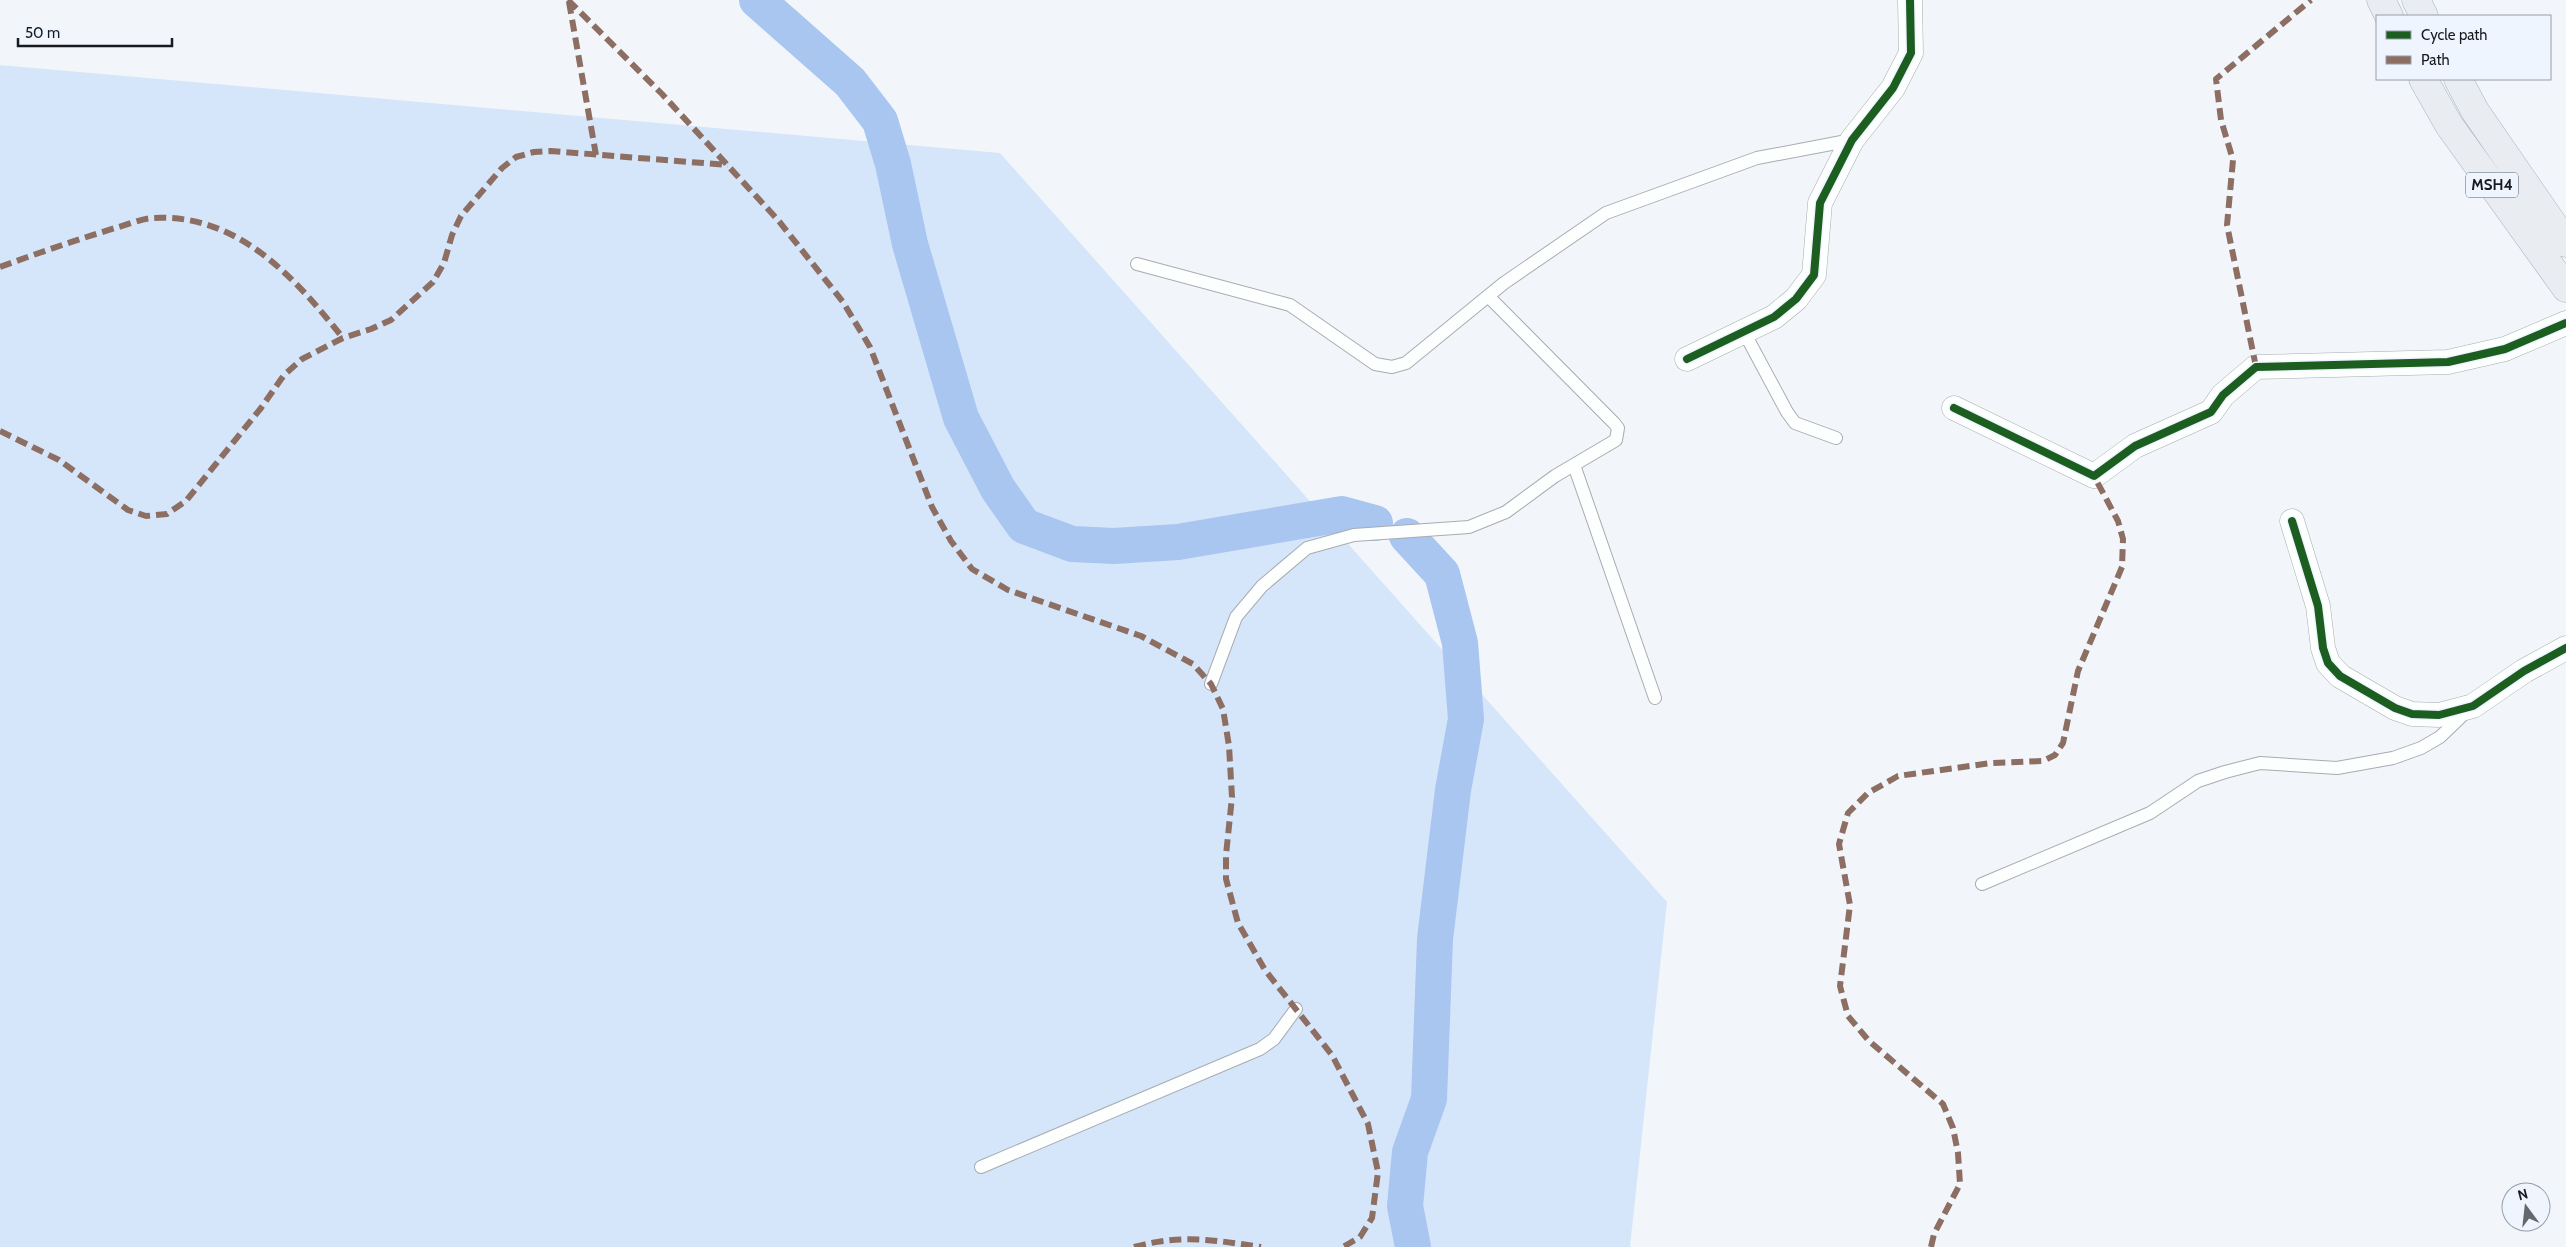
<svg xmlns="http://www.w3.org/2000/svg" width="2566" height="1247" font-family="Cabin,sans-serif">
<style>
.green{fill:#d6e6fa}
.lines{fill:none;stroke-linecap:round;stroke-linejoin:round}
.river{stroke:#a8c6f0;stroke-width:36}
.lane-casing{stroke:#a8acb1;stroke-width:14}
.street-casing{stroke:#a8acb1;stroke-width:25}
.primary-casing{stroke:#aab1bc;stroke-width:29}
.lane{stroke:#fdfefe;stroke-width:12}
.street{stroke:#fdfefe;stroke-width:24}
.primary{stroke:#e9edf2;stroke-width:28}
.quiet{stroke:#8d6e63;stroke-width:6;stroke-dasharray:12 6;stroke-linecap:butt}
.cycleway-casing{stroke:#eef5ff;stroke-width:11}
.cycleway{stroke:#1b5e20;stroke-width:8}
.labels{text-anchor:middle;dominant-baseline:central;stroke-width:4;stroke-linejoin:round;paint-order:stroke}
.shield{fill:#eef5ff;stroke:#585c63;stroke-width:1}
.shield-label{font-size:15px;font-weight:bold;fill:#171b20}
</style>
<rect width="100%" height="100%" fill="#f2f6fb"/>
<path class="green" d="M0,65L1000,153L1667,902L1630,1247H0Z"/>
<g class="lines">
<path class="river" d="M757,0L850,82L880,121L893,164L910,244L961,418L998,489L1024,526L1072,544L1114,546L1178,542L1342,514L1375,523
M1407,536L1442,574L1460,643L1466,719L1453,790L1435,939L1429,1099L1410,1152L1405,1206L1413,1247"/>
<g class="lane-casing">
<path id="lane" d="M1137,264L1290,305L1375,364L1392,367L1406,363L1504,283L1606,213L1757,158L1852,140
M1744,332L1787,412L1795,423L1836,438
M1574,465L1655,698
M1211,684L1236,617L1262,586L1307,548L1354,535L1469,527L1506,512L1555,476L1616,440L1618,428L1614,423L1488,296
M1982,884L2150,813L2198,781L2225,772L2260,763L2337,768L2393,758L2421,748L2440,737L2467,711
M981,1167L1260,1049L1274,1039L1296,1009"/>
</g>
<g class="street-casing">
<path id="street" d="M1687,359L1774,317L1796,299L1814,275L1820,203L1852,140L1893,88L1911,53L1910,0
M1954,408L2094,476L2135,446L2211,412L2223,395L2256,367L2448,362L2505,349L2566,323
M2292,521L2318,606L2323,648L2328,663L2340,676L2395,708L2412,714L2439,715L2473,706L2524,671L2566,648"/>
</g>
<g class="primary-casing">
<path id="primary" d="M2381,0L2389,16
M2416,0L2424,16
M2423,79L2449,125L2566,288
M2458,79L2475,111L2566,243"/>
</g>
<use href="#lane" class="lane"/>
<use href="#street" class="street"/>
<use href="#primary" class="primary"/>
<path class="quiet" d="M568,0L662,94L778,220L843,302L870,347L932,507L951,541L972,569L1008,590L1141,636L1193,664L1211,684L1223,709L1229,746L1232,797L1226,855V879L1238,923L1265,970L1332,1055L1368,1124L1378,1172L1372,1218L1360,1237L1343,1247
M569,2L596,155
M0,267C38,253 76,240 115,228C127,225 140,219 152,218C238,213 294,277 343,338
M2256,367L2227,225L2233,160L2221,120L2216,79L2311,0
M0,431L59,460L128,510L146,516L167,514L186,501L261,408L284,375L302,359L343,338L371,329L391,320L433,282L444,263L452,235L461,216L502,168L516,157L534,152L551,151L728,165
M1134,1247C1181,1234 1214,1240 1261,1247
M1931,1247L1934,1234L1960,1184L1958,1153L1953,1128L1943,1104L1869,1041L1848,1016L1840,986L1850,905L1839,844L1848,813L1868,793L1898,776L1991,763L2043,761L2055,755L2063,743L2078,671L2122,567L2123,539L2118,521L2094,476"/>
<g class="cycleway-casing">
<path id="cycleway" d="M1687,359L1774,317L1796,299L1814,275L1820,203L1852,140L1893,88L1911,53L1910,0
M1954,408L2094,476L2135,446L2211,412L2223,395L2256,367L2448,362L2505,349L2566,323
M2292,521L2318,606L2323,648L2328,663L2340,676L2395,708L2412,714L2439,715L2473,706L2524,671L2566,648"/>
</g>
<use href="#cycleway" class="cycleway"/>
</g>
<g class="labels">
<rect class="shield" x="2466" y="172.5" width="52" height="25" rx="4"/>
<g class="shield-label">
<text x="2492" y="185">MSH4</text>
</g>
</g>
<rect x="2376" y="15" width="175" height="65" fill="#eef5ff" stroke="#989ea6"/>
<rect x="2386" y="31" width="25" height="8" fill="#1b5e20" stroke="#989ea6"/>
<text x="2421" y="40" font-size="15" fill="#171b20">Cycle path</text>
<rect x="2386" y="56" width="25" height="8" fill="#8d6e63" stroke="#989ea6"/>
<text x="2421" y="65" font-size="15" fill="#171b20">Path</text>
<g transform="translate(2526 1207) rotate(345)"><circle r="24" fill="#eef5ff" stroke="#989ea6"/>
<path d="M0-4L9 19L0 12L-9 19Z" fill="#64686d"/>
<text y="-8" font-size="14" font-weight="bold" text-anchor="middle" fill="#171b20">N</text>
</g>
<path d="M18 38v8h154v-8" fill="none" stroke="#171b20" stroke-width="2.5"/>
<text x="25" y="38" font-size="15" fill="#171b20" stroke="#eef5ff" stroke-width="4" paint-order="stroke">50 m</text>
</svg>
